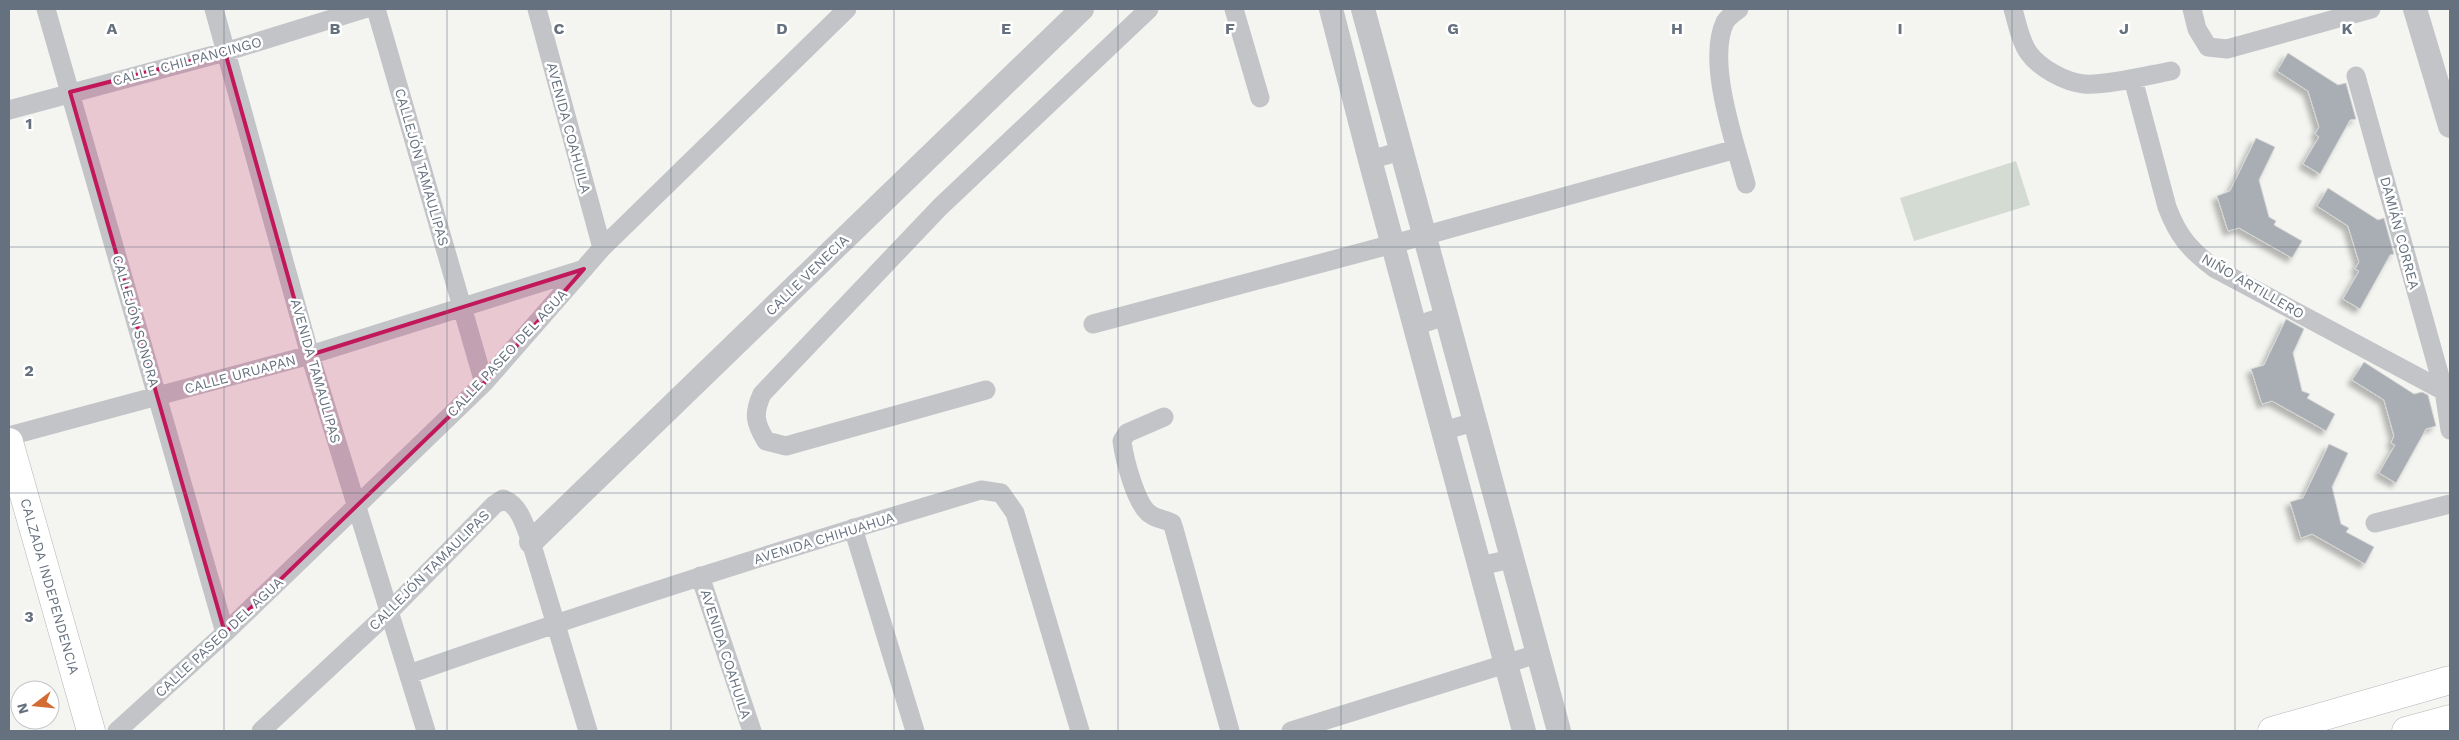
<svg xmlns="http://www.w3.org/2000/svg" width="2459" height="740" font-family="'Work Sans',sans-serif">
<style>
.green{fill:#d4dbd2}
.building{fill:#a9aeb4;stroke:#d5d5d3;filter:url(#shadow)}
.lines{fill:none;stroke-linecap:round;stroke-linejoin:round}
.secondary-casing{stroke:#b2b6ba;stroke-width:29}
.primary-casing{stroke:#b3b6b9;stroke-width:29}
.minor{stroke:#c2c4c8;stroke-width:19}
.tertiary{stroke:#c2c4c8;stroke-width:24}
.secondary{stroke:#fff;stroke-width:28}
.primary{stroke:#fff;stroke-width:28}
.marked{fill:#c2185b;fill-opacity:0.2;stroke:#c2185b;stroke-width:4;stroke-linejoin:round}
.grid{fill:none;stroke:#66717f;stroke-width:1;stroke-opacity:0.55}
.labels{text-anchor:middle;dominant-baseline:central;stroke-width:5;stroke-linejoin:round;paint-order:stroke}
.street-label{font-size:14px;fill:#66717f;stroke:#fff}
.grid-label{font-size:16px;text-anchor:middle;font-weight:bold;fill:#66717f;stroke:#fff;stroke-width:5;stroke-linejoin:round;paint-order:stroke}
</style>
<defs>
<filter id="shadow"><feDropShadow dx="-4.5" dy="4.5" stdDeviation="2.5" flood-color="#0004"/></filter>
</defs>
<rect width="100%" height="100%" fill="#f4f4f1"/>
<path class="green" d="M2016,161L2030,205L1914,241L1900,198Z"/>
<path class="building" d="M2288,53L2338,85L2346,83L2356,119L2350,120L2320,174L2303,164L2319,137L2315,134L2319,127L2308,91L2277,71Z
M2256,138L2275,147L2259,180L2269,217L2276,221L2274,225L2302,241L2292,258L2239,228L2228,231L2217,196L2230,191Z
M2328,188L2378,220L2384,218L2394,254L2390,255L2360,309L2343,299L2359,271L2355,269L2359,262L2348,226L2317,206Z
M2286,319L2304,329L2293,353L2302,391L2310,394L2307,398L2335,414L2326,431L2272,401L2262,404L2251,369L2264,365Z
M2364,362L2414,394L2422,392L2428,395L2436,426L2426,429L2396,483L2379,473L2395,445L2391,443L2394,436L2384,400L2352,380Z
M2329,444L2348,453L2332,487L2341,524L2349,528L2346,532L2374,547L2365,564L2312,534L2301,538L2290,502L2303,498Z"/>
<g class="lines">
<g class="secondary-casing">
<path id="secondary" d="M2272,731L2450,680
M2406,731L2450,719"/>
</g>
<g class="primary-casing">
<g id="primary">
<path id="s1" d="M9,442L91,731"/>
</g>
</g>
<path class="minor" d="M46,9L225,633
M214,9L310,355L426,731
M376,9L484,383
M537,9L602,248
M1234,9L1260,98
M1739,9C1734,13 1728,17 1725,22C1706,62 1735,142 1746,184
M2013,9C2017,23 2020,40 2028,52C2039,68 2065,82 2084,84C2106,86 2149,75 2171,71
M2192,9L2197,29L2208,47L2227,49L2371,9
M2356,76L2444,391L2450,430
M2133,79L2167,207C2178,236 2189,249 2214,268L2444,391L2450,389
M9,110L225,52L364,9
M1370,160L1401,151
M1093,324L1423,236L1736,149
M1415,326L1445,316
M986,390L786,446L766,441C755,423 753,414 762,394L940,207L1149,9
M1164,417L1127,433L1122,441C1124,458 1136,505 1150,514C1156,519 1164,519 1172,523L1174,529L1230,731
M1443,431L1474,422
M9,436L310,355L584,269
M2375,523L2450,504
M853,528L915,731
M1480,566L1511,559
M700,576L752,731
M409,674C598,608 789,547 981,490L1001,493L1015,513L1080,731
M117,731L225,633L484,383L602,248L847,9
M261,731L390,611L494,505L503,499C520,505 525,526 531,542L588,731
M1291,731L1537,654"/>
<path class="tertiary" d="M1331,9L1370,160L1524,731
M1363,9L1559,731
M2415,9L2450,126
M531,542L1082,9"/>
<use href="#secondary" class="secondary"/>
<use href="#primary" class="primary"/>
</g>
<path class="marked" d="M225,52L310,355L584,269L484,383L225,633L70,92Z"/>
<path class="grid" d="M224,9V731M447,9V731M671,9V731M894,9V731M1118,9V731M1341,9V731M1565,9V731M1788,9V731M2012,9V731M2235,9V731M9,247H2450M9,493H2450"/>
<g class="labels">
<g class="street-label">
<text transform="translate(187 61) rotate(-15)">CALLE CHILPANCINGO</text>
<text transform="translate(569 128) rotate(75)">AVENIDA COAHUILA</text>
<text transform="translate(422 167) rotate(74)">CALLEJÓN TAMAULIPAS</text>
<text transform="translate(2400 233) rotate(75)">DAMIÁN CORREA</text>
<text transform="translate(807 275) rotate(-44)">CALLE VENECIA</text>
<text transform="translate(2253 286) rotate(30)">NIÑO ARTILLERO</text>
<text transform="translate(136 321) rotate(74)">CALLEJÓN SONORA</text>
<text transform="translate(507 353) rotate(-47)">CALLE PASEO DEL AGUA</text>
<text transform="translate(316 371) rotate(74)">AVENIDA TAMAULIPAS</text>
<text transform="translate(240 374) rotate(-15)">CALLE URUAPAN</text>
<text transform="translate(824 538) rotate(-17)">AVENIDA CHIHUAHUA</text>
<text transform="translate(429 570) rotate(-45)">CALLEJÓN TAMAULIPAS</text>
<text stroke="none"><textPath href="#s1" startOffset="150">CALZADA INDEPENDENCIA</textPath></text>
<text transform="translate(219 637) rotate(-43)">CALLE PASEO DEL AGUA</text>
<text transform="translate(726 654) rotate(72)">AVENIDA COAHUILA</text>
</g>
</g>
<g class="grid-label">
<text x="112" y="34">A</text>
<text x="335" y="34">B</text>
<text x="559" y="34">C</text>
<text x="782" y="34">D</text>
<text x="1006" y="34">E</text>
<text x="1230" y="34">F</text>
<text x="1453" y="34">G</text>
<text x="1677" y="34">H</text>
<text x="1900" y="34">I</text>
<text x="2124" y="34">J</text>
<text x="2347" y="34">K</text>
<text x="29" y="129">1</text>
<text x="29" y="376">2</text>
<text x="29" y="622">3</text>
</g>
<rect width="2459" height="740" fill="none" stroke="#66717f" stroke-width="20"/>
<g transform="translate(35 705) rotate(254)"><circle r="24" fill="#ffffff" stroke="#c2c6cc"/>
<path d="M0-4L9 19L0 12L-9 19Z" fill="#d26c33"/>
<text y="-8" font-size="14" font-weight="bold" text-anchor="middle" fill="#66717f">N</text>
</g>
</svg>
